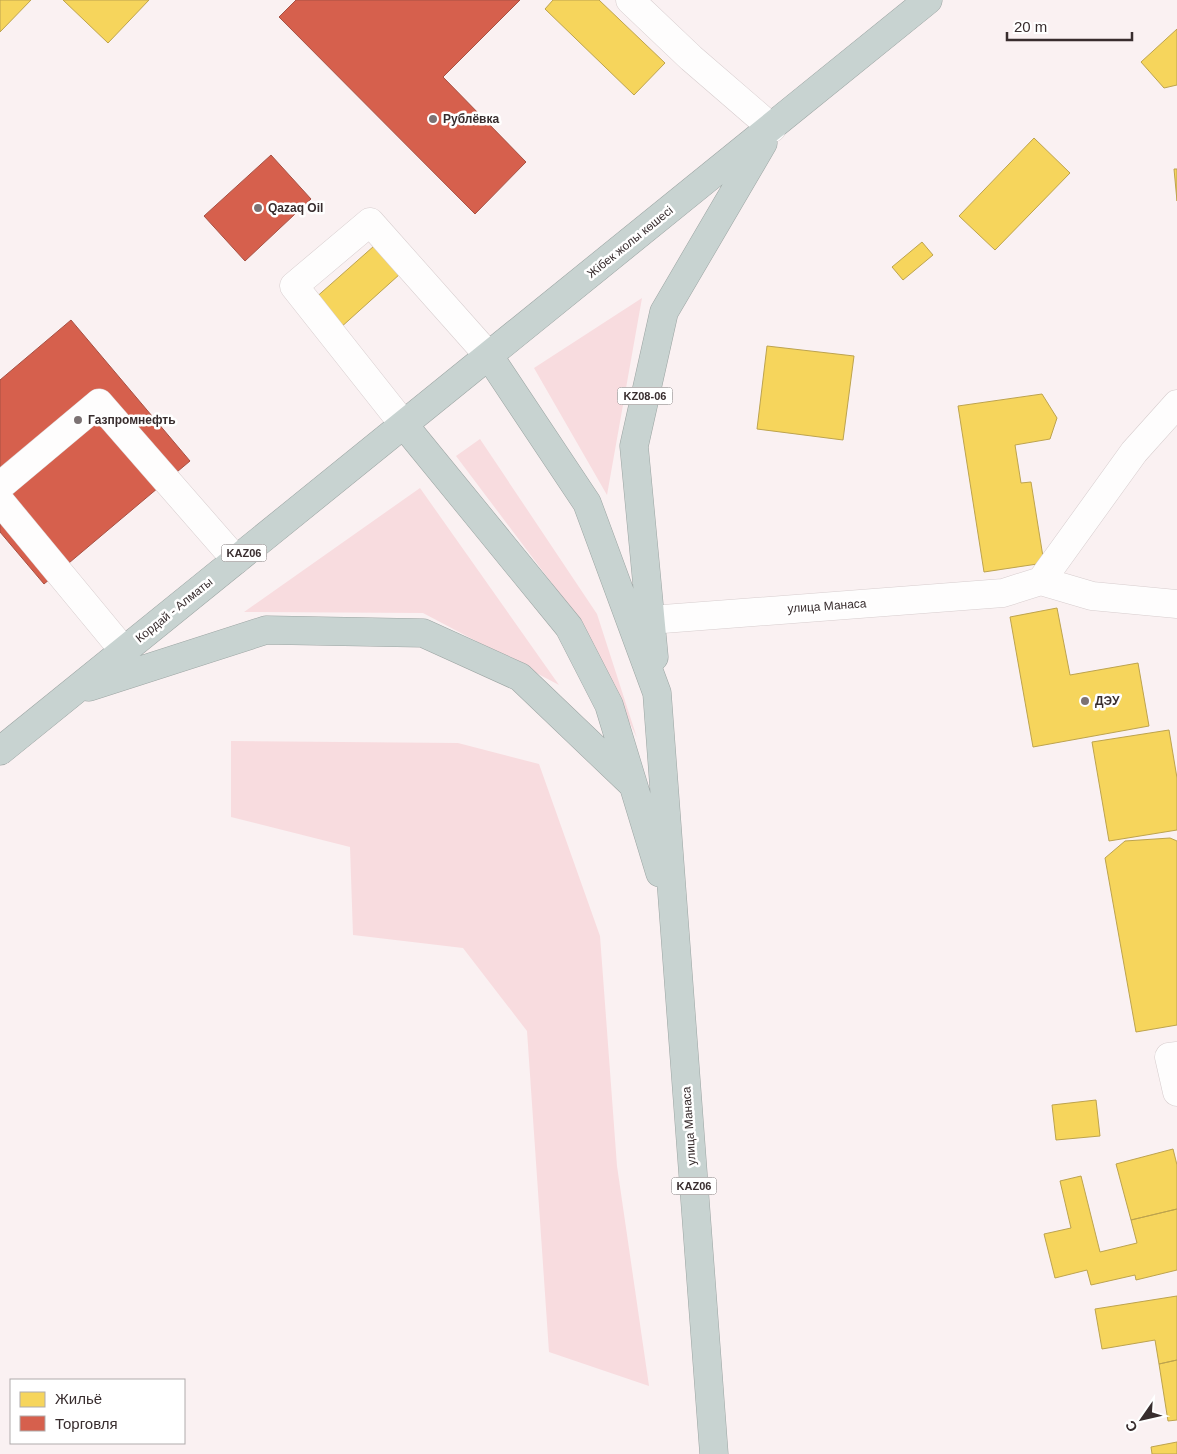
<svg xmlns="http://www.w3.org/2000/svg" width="1177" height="1454" font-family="Helvetica,sans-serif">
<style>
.green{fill:#f8dcdf}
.homes{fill:#f6d55c;stroke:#bda34e}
.shops{fill:#d6604d;stroke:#a75144}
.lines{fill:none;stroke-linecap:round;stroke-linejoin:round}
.minor-casing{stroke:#d7cdce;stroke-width:29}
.highway-casing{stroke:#9ca5a3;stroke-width:29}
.minor{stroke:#fefdfd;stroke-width:28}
.highway{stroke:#c8d3d1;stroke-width:28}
.poi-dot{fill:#7c7273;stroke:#fff;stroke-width:2}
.labels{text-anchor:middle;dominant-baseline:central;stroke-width:5;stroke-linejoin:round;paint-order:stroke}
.shield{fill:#fff;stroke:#746c6d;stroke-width:1}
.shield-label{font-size:11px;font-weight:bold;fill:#382d2e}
.poi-label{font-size:12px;font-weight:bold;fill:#382d2e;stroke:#fff;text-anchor:start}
.street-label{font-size:12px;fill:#382d2e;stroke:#fff}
</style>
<rect width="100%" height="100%" fill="#faf1f2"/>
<path class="green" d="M642,298L607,495L534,368Z
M480,439L597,614L637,738L581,622L456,456Z
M420,488L559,685L423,613L244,612Z
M231,741L458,743L539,764L600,936L617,1166L649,1386L549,1352L527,1031L463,948L353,935L350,847L231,817Z"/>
<path class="homes" d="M0,0H31L0,32Z
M63,0H149L108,43Z
M553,0H599L665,63L634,95L545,9Z
M1177,29V85L1164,88L1141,62Z
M1034,138L1070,173L995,250L959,216Z
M1174,169H1177V201Z
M922,242L933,255L903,280L892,267Z
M374,246L400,274L339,329L313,300Z
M767,346L854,356L843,440L757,429Z
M1042,394L1057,418L1050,439L1015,445L1021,483L1031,482L1044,563L984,572L958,406Z
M1057,608L1070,675L1138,663L1149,726L1033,747L1010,617Z
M1169,730L1177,778V830L1109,841L1092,742Z
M1170,838L1177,841V1025L1136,1032L1105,858L1125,841Z
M1096,1100L1100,1136L1056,1140L1052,1105Z
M1173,1149L1177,1165V1209L1131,1220L1116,1164Z
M1081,1176L1100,1252L1137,1243L1131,1220L1177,1209V1270L1136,1280L1135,1275L1091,1285L1087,1270L1055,1278L1044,1234L1071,1228L1060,1181Z
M1177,1296V1360L1159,1364L1155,1340L1102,1349L1095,1309Z
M1177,1360V1420L1168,1421L1159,1364Z
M1177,1442V1454H1152L1151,1447Z"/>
<path class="shops" d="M296,0H520L443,77L526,162L475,214L279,17Z
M271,155L311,199L245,261L204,216Z
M71,320L190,461L44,584L0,532V380Z"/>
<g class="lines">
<g class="minor-casing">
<path id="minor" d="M630,0L691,58L772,128
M404,425L294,286L370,222L489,356
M0,486L99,403L236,560
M0,501L124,651
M1041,581L1134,452L1177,404
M650,620L1003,593L1041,581L1092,596L1177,604
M1177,1056L1169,1057L1177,1092"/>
</g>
<g class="highway-casing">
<path id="highway" d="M489,356L587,503L657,693L714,1454
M404,425L569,627L609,705L660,873
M654,657L634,446L664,312L763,143
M89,687L266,630L423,633L520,677L631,783
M0,751L928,0"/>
</g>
<use href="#minor" class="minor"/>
<use href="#highway" class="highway"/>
</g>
<g class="poi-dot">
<circle cx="433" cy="119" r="5"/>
<circle cx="258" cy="208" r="5"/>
<circle cx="78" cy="420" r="5"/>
<circle cx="1085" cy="701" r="5"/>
</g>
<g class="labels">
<g class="shield">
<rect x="617.5" y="387.5" width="55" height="17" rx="4"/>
<rect x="221.5" y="544.5" width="45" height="17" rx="4"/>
<rect x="671.5" y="1177.5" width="45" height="17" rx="4"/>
</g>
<g class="shield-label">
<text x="645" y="396">KZ08-06</text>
<text x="244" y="553">KAZ06</text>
<text x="694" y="1186">KAZ06</text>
</g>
<g class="poi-label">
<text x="443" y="119">Рублёвка</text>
<text x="268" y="208">Qazaq Oil</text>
<text x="88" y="420">Газпромнефть</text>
<text x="1095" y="701">ДЭУ</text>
</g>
<g class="street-label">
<text transform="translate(630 242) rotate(-39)">Жібек жолы көшесі</text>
<text transform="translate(827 606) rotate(-4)">улица Манаса</text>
<text transform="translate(174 610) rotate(-39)">Кордай - Алматы</text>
<text transform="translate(689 1126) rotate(-94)">улица Манаса</text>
</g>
</g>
<rect x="10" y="1379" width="175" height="65" fill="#ffffff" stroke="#afabab"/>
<rect x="20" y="1392" width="25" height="15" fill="#f6d55c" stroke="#afabab"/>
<text x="55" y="1404" font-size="15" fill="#382d2e">Жильё</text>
<rect x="20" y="1416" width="25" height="15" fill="#d6604d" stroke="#afabab"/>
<text x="55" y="1429" font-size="15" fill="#382d2e">Торговля</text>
<g transform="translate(1142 1419) rotate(236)" stroke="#ffffff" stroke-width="4" paint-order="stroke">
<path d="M0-4L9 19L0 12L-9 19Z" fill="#382d2e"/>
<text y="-8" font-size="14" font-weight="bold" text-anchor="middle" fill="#382d2e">С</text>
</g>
<path d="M1007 32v8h125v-8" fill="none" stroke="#382d2e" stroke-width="2.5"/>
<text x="1014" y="32" font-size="15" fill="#382d2e" stroke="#ffffff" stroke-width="4" paint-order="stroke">20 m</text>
</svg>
